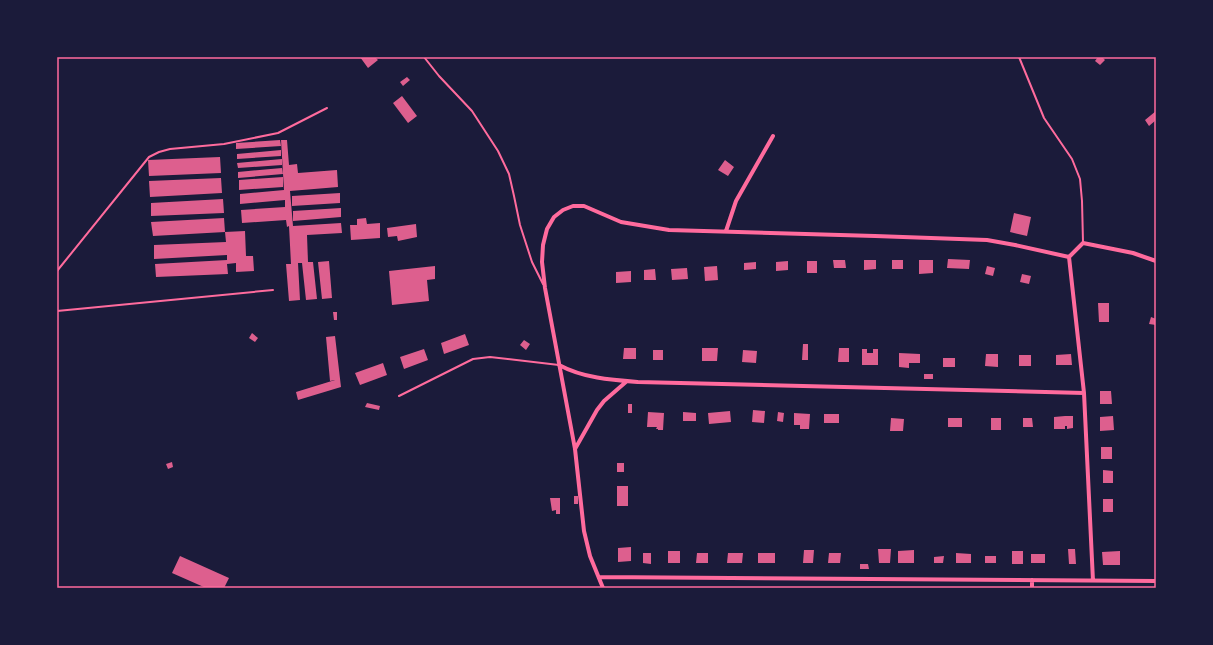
<svg xmlns="http://www.w3.org/2000/svg" width="1213" height="645" font-family="'Roboto Serif',serif">
<style>
.building{fill:#dd5f8e}
.lines{fill:none;stroke-linecap:round;stroke-linejoin:round}
.service{stroke:#ff6b9d;stroke-width:2}
.minor{stroke:#ff6b9d;stroke-width:4}
.neatline{fill:none;stroke:#ff6b9d;stroke-width:1.5}
</style>
<rect width="100%" height="100%" fill="#1b1b3a"/>
<path class="building" d="M360,57H375L378,60L368,68Z
M1098,57H1102L1105,60L1100,65L1095,61Z
M407,77L410,80L403,86L400,82Z
M402,96L417,116L408,123L393,103Z
M1156,111V120L1149,126L1145,120Z
M280,140L281,146L236,149V143Z
M281,140H287L289,165L297,164L298,173L337,170L338,187L290,191L293,226L341,223L342,233L307,235L308,262H313L317,299L306,300L302,263H298L300,300L289,301L286,264H291L289,226L287,227L286,220L242,223L241,210L285,207V200L240,204V194L284,190Z
M281,150V156L237,159V154Z
M220,157L221,173L149,176L148,160Z
M282,159V165L238,168L237,163Z
M725,160L734,167L728,176L718,170Z
M282,168L283,174L238,178V172Z
M283,177V187L239,190V180Z
M221,178L222,193L150,197L149,181Z
M340,193V203L292,206V196Z
M223,199L224,213L151,216V203Z
M341,208V217L293,221V211Z
M1014,213L1031,217L1027,236L1010,232Z
M224,218L225,232L153,236L151,222Z
M366,218L367,224L380,223V238L351,240L350,225H357V219Z
M416,224L417,237L398,241L397,236L388,237L387,228Z
M245,231L246,256H253L254,271L236,272V263L227,264L228,274L156,277L155,264L227,260V255L154,259V245L226,242L225,232Z
M948,259L970,260L969,269L947,268Z
M833,260H845L846,268H834Z
M864,260H876V269L864,270Z
M892,260H903V269H892Z
M919,260H933V273L919,274Z
M329,261L332,298L322,299L318,262Z
M788,261V270L776,271V262Z
M807,261H817V273H807Z
M756,262V269L744,270V263Z
M435,266V279L427,280L429,301L392,305L389,271Z
M717,266L718,280L705,281L704,267Z
M987,266L995,268L993,276L985,274Z
M687,268L688,279L672,280L671,269Z
M655,269L656,280H644V270Z
M631,271V282L616,283V272Z
M1022,274L1031,276L1029,284L1020,282Z
M1098,303H1109V322H1099Z
M333,312H337V320H334Z
M1151,317L1156,319V325L1149,324Z
M252,333L258,338L255,342L249,338Z
M465,334L469,345L444,354L441,343Z
M335,336L341,387L298,400L296,392L335,380L330,381L326,337Z
M524,340L530,344L526,350L520,345Z
M803,344H808V360H802Z
M624,348H636V359H623Z
M702,348H718L717,361H702Z
M839,348H849V362H838Z
M424,349L428,360L404,369L400,357Z
M862,349H867V353H873V349H878V365H862Z
M653,350H663V360H653Z
M743,350L757,351L756,363L742,362Z
M899,353L920,354V363H909V368L899,367Z
M986,354H998V367L985,366Z
M1071,354L1072,365H1056V355Z
M1019,355H1031V366H1019Z
M943,358H955V367H943Z
M383,363L387,375L360,385L355,373Z
M924,374H933V379H924Z
M1100,391H1111L1112,404H1100Z
M367,403L380,406L379,410L365,407Z
M628,404H632V413H628Z
M753,410L765,411L764,423L752,422Z
M730,411L731,422L709,424L708,413Z
M648,412L664,413L663,430H658V429H656L657,427H647Z
M683,412L696,413V421H683Z
M778,412L784,413L783,422L777,421Z
M794,413L810,414L809,429H800V425H794Z
M824,414H839V423H824Z
M1065,416H1073V428L1067,429V426H1065V429H1054V417Z
M1113,416L1114,430L1100,431V417Z
M891,418L904,419L903,431H890Z
M948,418H962V427H948Z
M991,418H1001V430H991Z
M1023,418H1032L1033,427H1023Z
M1101,447H1112V459H1101Z
M172,462L173,467L168,469L166,464Z
M617,463H624V472H617Z
M1103,470L1113,471V483H1103Z
M617,486H628V506H617Z
M574,496H578V504H574Z
M550,498H560V514H556V510L552,511Z
M1103,499H1113V512H1103Z
M631,547V561L618,562V548Z
M878,549H891L890,563H879Z
M1068,549H1075L1076,564H1069Z
M804,550H814L813,563H803Z
M914,550V563H898V551Z
M668,551H680V563H668Z
M1012,551H1023V564H1012Z
M1120,551V565H1103L1102,552Z
M643,553H651V564L643,563Z
M697,553H708V563H696Z
M728,553H743L742,563H727Z
M758,553H775V563H758Z
M829,553H841L840,563H828Z
M956,553L971,554V563H956Z
M1031,554H1045V563H1031Z
M180,556L229,578L224,588H206L172,573Z
M944,556L943,563H934V557Z
M985,556H996V563H985Z
M860,564H868L869,569H860Z"/>
<g class="lines">
<path class="service" d="M424,57L439,76L472,111L498,151L509,174L514,196L520,225L532,262L543,284
M1019,57L1044,118L1072,159L1080,179L1082,201L1083,242
M57,271L149,157L159,152L170,149L224,144L278,133L327,108
M57,311L273,290
M399,396L473,359L490,357L559,365"/>
<path class="minor" d="M726,231L736,201L773,136
M1069,257L1084,393L1093,581
M559,365C583,378 611,380 638,382L1084,393
M575,449L597,410L604,401L627,381
M599,577L1156,581
M603,588L590,556L584,531L575,449L545,288L542,262L543,245L547,229L554,217L563,210L573,206H584L621,222L669,230L875,236L987,240L1015,245L1069,257L1083,243L1133,253L1156,261
M1032,588V580"/>
</g>
<rect width="1213" height="645" fill="none" stroke="#1b1b3a" stroke-width="116"/>
<rect x="58" y="58" width="1097" height="529" class="neatline"/>
</svg>
